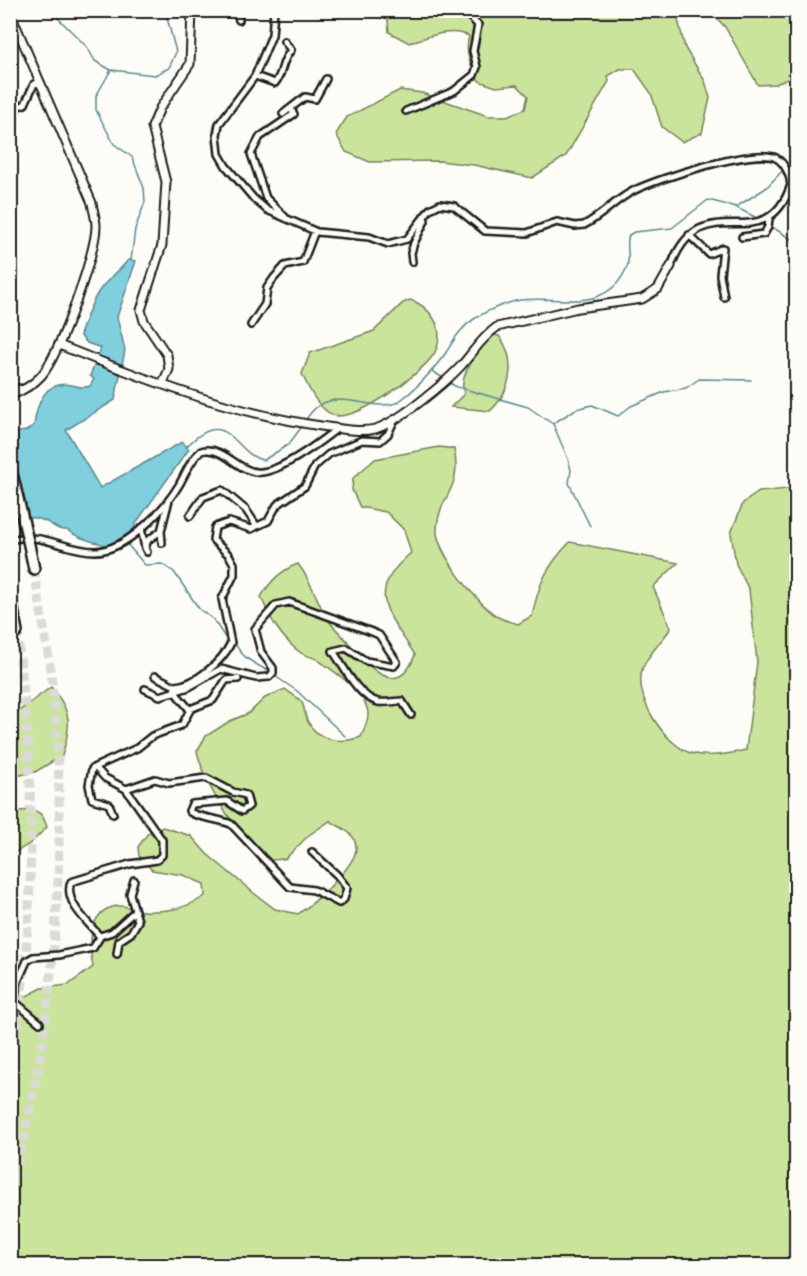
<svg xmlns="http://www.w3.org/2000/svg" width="807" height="1276" font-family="Dekko,sans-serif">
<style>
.green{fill:#cae49b;stroke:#73805c;stroke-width:1.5}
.water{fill:#80cfdd;stroke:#588790;stroke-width:1.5}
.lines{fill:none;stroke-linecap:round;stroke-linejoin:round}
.stream{stroke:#588790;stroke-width:1.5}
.motorway-tunnel{stroke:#dbdad6;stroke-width:9;stroke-dasharray:9 4.5;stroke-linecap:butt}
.minor-casing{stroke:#1c1c1c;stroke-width:10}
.tertiary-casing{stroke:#1c1c1c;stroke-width:11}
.motorway-casing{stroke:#1c1c1c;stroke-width:14}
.minor{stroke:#fdfcf7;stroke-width:5}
.tertiary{stroke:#fdfcf7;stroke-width:7}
.motorway{stroke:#fdfcf7;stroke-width:9}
.motorway-bridge-casing{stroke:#1c1c1c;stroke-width:14;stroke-linecap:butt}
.motorway-bridge{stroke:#fdfcf7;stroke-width:9}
</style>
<rect width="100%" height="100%" fill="#fdfcf7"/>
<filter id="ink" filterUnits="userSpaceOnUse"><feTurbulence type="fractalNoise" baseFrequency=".0167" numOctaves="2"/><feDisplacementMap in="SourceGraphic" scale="12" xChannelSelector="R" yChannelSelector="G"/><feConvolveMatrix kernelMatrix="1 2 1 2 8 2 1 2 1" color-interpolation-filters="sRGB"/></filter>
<g filter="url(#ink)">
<path class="green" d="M387,11H685L678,20L685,48L705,81L710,98L702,133L682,142L662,127L651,93L634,69H620L608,76L609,81L566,156L532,178L474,165L439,161L370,162L346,152L336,134L347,117L400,90L422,93L488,116H507L525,109L528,96L517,85L496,87L479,81C471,67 464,52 469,36C451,27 426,37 409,43L389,32Z
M710,11H787L796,23V68L792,77L776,84L758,85L725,27Z
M410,300C421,303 428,309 434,319C441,330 440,343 434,354C422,373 353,426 331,414C317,407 308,387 302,374L310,353L374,331L403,303Z
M491,334L499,336C517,359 512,391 490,411L451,407L464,394C457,372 481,352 491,334Z
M439,447L454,449C463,492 438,495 437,529C435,551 481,609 500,618C506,621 513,622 518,624L532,616C539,583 546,567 570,542L678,563L653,587L671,628C663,640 646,656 642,670C634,698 664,743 690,753C707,758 730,754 746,750L757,662L749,590L736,564L731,533L743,503L759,492L796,488V1265L11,1266V1015L21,999L42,988L68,985L93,967C88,943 89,906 121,906C130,906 135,911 143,911C166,912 186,909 205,896L204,884L183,875L152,870L139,856L138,847L148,833L163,827L191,836L207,854L255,894L275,909L298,914C313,904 357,866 356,847C356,833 340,827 330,821L309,835L285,859L271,860C237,833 207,794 197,751L206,736L230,721L249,713L265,698L285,689C290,693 297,697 301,701C305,706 304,714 307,720C318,742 340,744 361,737C364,730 368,722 368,714C367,693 334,671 318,660C312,656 303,656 297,650C279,635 270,618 261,597C270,581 281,570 298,564C313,583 317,603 329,621C335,629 342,635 348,642C366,665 398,702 415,655C388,613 364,592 411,553L404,530L386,512L360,507L352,490L353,478L375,459Z
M51,687C73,712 71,726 62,756L35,772L11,777V717Z
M32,810C42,812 44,818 47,827L31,843L11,855V818L20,811Z"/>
<path class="water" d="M128,260L136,261L117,317L125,350L115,400L66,430L100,488L182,442L189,449L136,523L128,543C117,551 78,539 67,530C57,531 54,525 45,521C34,516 22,517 11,519L10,421L14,433L26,431L34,425C37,403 45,380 71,385C79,386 83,389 90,386L94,379L90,376L101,348L87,343L80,335C86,319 91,301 102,287C110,277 120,271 128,260Z"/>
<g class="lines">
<path class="stream" d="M50,10L87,47L95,61L111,70L155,75L169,68L176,52L165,10
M111,70L96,96V110L114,144L132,157L144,188L145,202L135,229L131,260
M788,165L796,155
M737,208L757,218
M764,222L796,242
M432,371L443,378
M449,383L457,387L528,407L553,424L568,459L571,470L569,483L590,526
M305,421C329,380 364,413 397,403C415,390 432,372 445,354C454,340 460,328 474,319C486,311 507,302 521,300C559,295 607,315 627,267C631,257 625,245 629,235L634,232L672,228L708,200L736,207L766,188L784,169
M554,423L576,409L592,405L618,416L631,406L664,392L686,388L699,379L751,380
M186,447C229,402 235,457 264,460L289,444L303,425
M127,544L145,565L162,564L174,572L200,610L213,619L226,639
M235,643C243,660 254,662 269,672
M275,676L297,691L345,736"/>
<path class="motorway-tunnel" d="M10,1070C37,924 36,778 17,632
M10,1193C54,1041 70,839 52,682C47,644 40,607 34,569"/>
<g class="minor-casing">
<path id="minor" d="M235,10L239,20
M274,10L272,35L255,76L219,124L217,135L219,154L226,166L254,199L267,210L317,232L369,237L388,244L407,239L430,209L440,204L454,206L485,231L527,233L557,222L575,226L584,225C602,216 615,200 633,191C656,179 755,147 776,158C785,163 790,175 791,185C764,263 702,183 671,266
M255,76L275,83C284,72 280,63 291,50L284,41
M10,109L25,104L34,84L41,83
M406,111L454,91L474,75L477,67L473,51L478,25L463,10
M283,114L305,97L315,99L326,79
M287,219L266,198L251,154L260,137L294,114L291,109
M689,235L709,254L723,248L720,275L724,297
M742,237L764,234L768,227L769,219
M412,262L411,253L414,243L425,221L424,216
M251,325L265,304L267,288L274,278L285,266L303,262L315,231
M10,387L24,389
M190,516L203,497L222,490L246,510L256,525
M141,528L145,548
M161,531L162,543
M10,540C41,531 65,551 95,551C126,551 164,510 179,485C186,473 190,460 201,451C223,445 236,470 256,472C278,475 321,441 338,428
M147,552L145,548L148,540L161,531L169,500
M155,676L175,686
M145,689L160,696L189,687L221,669L256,678L269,677L273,673V668L261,652L255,629L276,605L289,602L372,632L379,635L397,662L394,666L366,661L346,648L333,651C344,667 358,697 378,702C386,703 394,701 402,701L411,715
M174,691L175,686C195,685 222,662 231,643L222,599L234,575V564L229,555L213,540L215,527L229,522L251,529L268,521L277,505L305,486L315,466L329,454L362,440L380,441L388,434L395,419
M190,709L213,700L226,680L238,679
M95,767L92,769L89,785L92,799L109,804L113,814
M126,789L155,779L169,783L206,778L233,792L246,795L249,806L242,811L227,801L192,804L189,811C194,817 220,819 231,824L290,887L314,890L339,903L344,899L347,888L337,875L312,852
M100,936L112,932L135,911L130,894L134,880
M117,954L119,941L131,933L138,921L135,911
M40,1023L14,1001L18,981L27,961L33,957L59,955L93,948L100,937C90,923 63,903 71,882L130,864L157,860L162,855V840L126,789L105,778L95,767L137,748L152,736L182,725L190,710L174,691"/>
</g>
<g class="tertiary-casing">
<path id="tertiary" d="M10,12L92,203C93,210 96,219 96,226C96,253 59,356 41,376C32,386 22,391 10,396
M59,345C144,379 230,413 321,426C338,428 358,433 375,429C397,423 444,384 460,367C473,353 481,338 497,327L578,308L642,299L658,289L671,266
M163,383L169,369L167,355L144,321L141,310L162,245L166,182L152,127L160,108L190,64L192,10"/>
</g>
<g class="motorway-casing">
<path id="motorway" d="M29,545L34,569
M10,592L17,632"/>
</g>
<use href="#minor" class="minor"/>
<use href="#tertiary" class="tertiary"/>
<use href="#motorway" class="motorway"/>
<g class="motorway-bridge-casing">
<path id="motorway-bridge" d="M10,465L29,545"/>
</g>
<use href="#motorway-bridge" class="motorway-bridge"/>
</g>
</g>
<rect width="807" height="1276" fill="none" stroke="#fdfcf7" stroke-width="36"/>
<rect x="18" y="18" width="771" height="1240" fill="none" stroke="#1c1c1c" stroke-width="2" filter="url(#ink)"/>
</svg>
